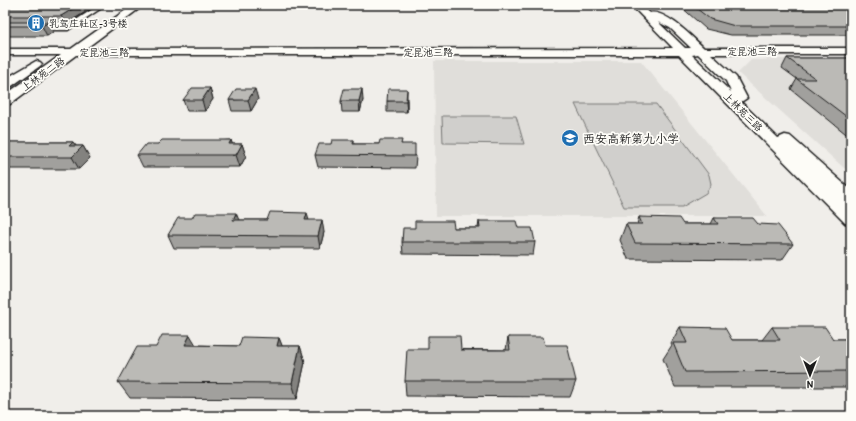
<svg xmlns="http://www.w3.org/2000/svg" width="856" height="421" font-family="'Patrick Hand','LXGW WenKai TC',sans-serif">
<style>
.built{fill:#e0deda}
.green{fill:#d0cfcc;stroke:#767674}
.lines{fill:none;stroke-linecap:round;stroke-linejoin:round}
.street-casing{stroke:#1c1c1c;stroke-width:3}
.secondary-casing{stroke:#1c1c1c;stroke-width:3}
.street{fill:#fdfcf7;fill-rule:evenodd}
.secondary{fill:#fdfcf7;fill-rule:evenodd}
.wall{fill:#a1a09d;stroke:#1c1c1c}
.shaded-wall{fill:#83827f;stroke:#1c1c1c}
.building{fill:#bbbab6;stroke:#1c1c1c}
.labels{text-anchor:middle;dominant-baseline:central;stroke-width:3.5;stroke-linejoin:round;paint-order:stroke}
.far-poi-label{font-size:10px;fill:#1c1c1c;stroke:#fdfcf7;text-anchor:start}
.far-street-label{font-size:10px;fill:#1c1c1c;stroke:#fdfcf7}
.poi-label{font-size:12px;fill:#1c1c1c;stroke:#fdfcf7;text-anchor:start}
</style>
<rect width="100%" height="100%" fill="#f0eeea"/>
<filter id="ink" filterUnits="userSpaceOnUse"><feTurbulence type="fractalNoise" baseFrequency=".025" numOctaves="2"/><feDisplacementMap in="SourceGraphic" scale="8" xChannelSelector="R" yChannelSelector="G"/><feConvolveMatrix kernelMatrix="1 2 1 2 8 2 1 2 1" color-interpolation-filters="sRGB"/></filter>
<g filter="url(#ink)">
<path class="built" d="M816,58H851V170L844,168L738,73L751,60Z
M434,61H641L767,216H436Z"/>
<path class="green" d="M575,104H656L709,175L711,184L706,193L682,207H624Z
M442,116H516L524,144L443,143Z"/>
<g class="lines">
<g class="street-casing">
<path id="street" d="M99,5H106L68,30H5V26H67Z"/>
</g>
<g class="secondary-casing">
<path id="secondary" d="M133,5H144L85,49L673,48L631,5H641L650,13C665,9 693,38 704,48H851V54H711L736,77L747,98L741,102L778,138L785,135L790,136L851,190V205L846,203L851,208V225L845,223L679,55H76L10,104L5,105V95L61,55H5V49H71ZM658,22L670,28L691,48H685ZM698,54L726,81L731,92L692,55Z
M36,61L40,62L42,64L40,66L9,88L5,89V79Z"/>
</g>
<use href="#street" class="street"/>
<use href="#secondary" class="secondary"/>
</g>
<path class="wall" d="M5,5H97L66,24H50L53,32L47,36H5Z
M679,5H851V35H731L706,29Z
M787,58H851V138L791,89L797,79L782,68Z
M210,88L213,99L205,111H187L183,100Z
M258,99L251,111H232L229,100Z
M363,100L360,112H342L341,101Z
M407,100V112H387V101Z
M231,140L232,144H242L246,156L240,167H143L137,155L158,144Z
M354,140V144H402L416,156L415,168L318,167L315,155L331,144Z
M5,142H73L76,146H83L90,158L79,169H5Z
M639,217L683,224H711L714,218L758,224L793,244L782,260L628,259L620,240L626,224H637Z
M239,220H309L324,232L320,248H174L168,235Z
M479,221L518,228L535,242L533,255L403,254L402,242L454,228H478Z
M680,327L732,340H762L772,327L833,339H851V387H675L663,359L672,345L671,343Z
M508,337L545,345L576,381L570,397L406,396L405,381L428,349L506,350Z
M279,338L282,346H300L305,362L297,399L130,398L118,382L156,347L196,345L239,346Z"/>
<path class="shaded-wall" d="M79,5H97L66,24L61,16Z
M49,22L53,32L47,36L42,26Z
M210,88L213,99L205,111L202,100Z
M255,89L258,99L251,111L248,100Z
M362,89L363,100L360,112L359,101Z
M407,89V112L406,101Z
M231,140L235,152L233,156L229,144Z
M73,142L79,150L83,146L90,158L79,169L72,157L69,146Z
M242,144L246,156L240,167L236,155Z
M236,213L241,225L233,220Z
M307,213L310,225L305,220Z
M322,220L324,232L320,248L318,236Z
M190,335L199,350L185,345Z
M279,338L285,353L277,346Z
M300,346L305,362L297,399L292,383Z"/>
<path class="building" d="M5,5H79L61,16H5Z
M692,5H851V26H735L710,19Z
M5,22H49L42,26H5Z
M787,58H851V120L797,79H816Z
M192,88H210L202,100H183Z
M236,89H255L248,100H229Z
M344,89H362L359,101H341Z
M388,89H407L406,101H387Z
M162,140H231L229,144H242L236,155H137L146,144H158Z
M332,140H354L353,144H379L380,140H402L401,144H415V156L315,155L319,144H331Z
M5,142H73L69,146H83L72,157H5Z
M270,212L307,213L305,220H322L318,236L168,235L178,218H192L195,213H236L233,220H267Z
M639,217L679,218L683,224H718L714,218H753L758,224L778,225L793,244L635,243L626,224H642Z
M415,221H453L454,228H480L479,221H516L518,228H532L535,242H402L403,228H415Z
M680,327L725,328L732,340H780L772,327H825L833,339H851V371L685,372L673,343H687Z
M162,335H190L185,345L239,346L242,337L279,338L277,346H300L292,383L118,382L137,347H156Z
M428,336H460L461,350H510L508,337H543L545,345H567L576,381H405L407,349H428Z"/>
</g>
<defs>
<g id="building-disc" transform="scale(0.9)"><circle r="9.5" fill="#1f6fb2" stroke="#fdfcf7"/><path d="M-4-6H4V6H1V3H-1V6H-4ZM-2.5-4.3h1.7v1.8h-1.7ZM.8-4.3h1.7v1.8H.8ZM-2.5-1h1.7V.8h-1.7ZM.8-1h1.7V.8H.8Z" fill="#fff"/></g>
<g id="school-disc" transform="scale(0.9)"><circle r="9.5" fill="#1f6fb2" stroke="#fdfcf7"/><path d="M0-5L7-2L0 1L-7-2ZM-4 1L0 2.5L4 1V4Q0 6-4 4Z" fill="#fff"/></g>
</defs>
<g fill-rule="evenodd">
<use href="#building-disc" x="36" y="23"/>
<use href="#school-disc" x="570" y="138"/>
</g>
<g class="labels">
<g class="far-poi-label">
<text x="49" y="23">乳驾庄社区-3号楼</text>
</g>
<g class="far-street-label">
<text x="752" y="51">定昆池三路</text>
<text x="104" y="52">定昆池三路</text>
<text x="428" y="52">定昆池三路</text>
<text transform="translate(43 74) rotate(-36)">上林苑二路</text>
<text transform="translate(743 112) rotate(45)">上林苑三路</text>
</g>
<g class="poi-label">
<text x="583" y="138">西安高新第九小学</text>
</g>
</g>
<rect width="856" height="421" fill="none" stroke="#fdfcf7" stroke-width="20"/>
<rect x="10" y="10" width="836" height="401" fill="none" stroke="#1c1c1c" stroke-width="1.5" filter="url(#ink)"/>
<g transform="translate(810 375) rotate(180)" stroke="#fdfcf7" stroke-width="3" paint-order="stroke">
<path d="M0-3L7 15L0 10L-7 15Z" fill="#1c1c1c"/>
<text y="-6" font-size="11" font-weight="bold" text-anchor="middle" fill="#1c1c1c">N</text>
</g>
</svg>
